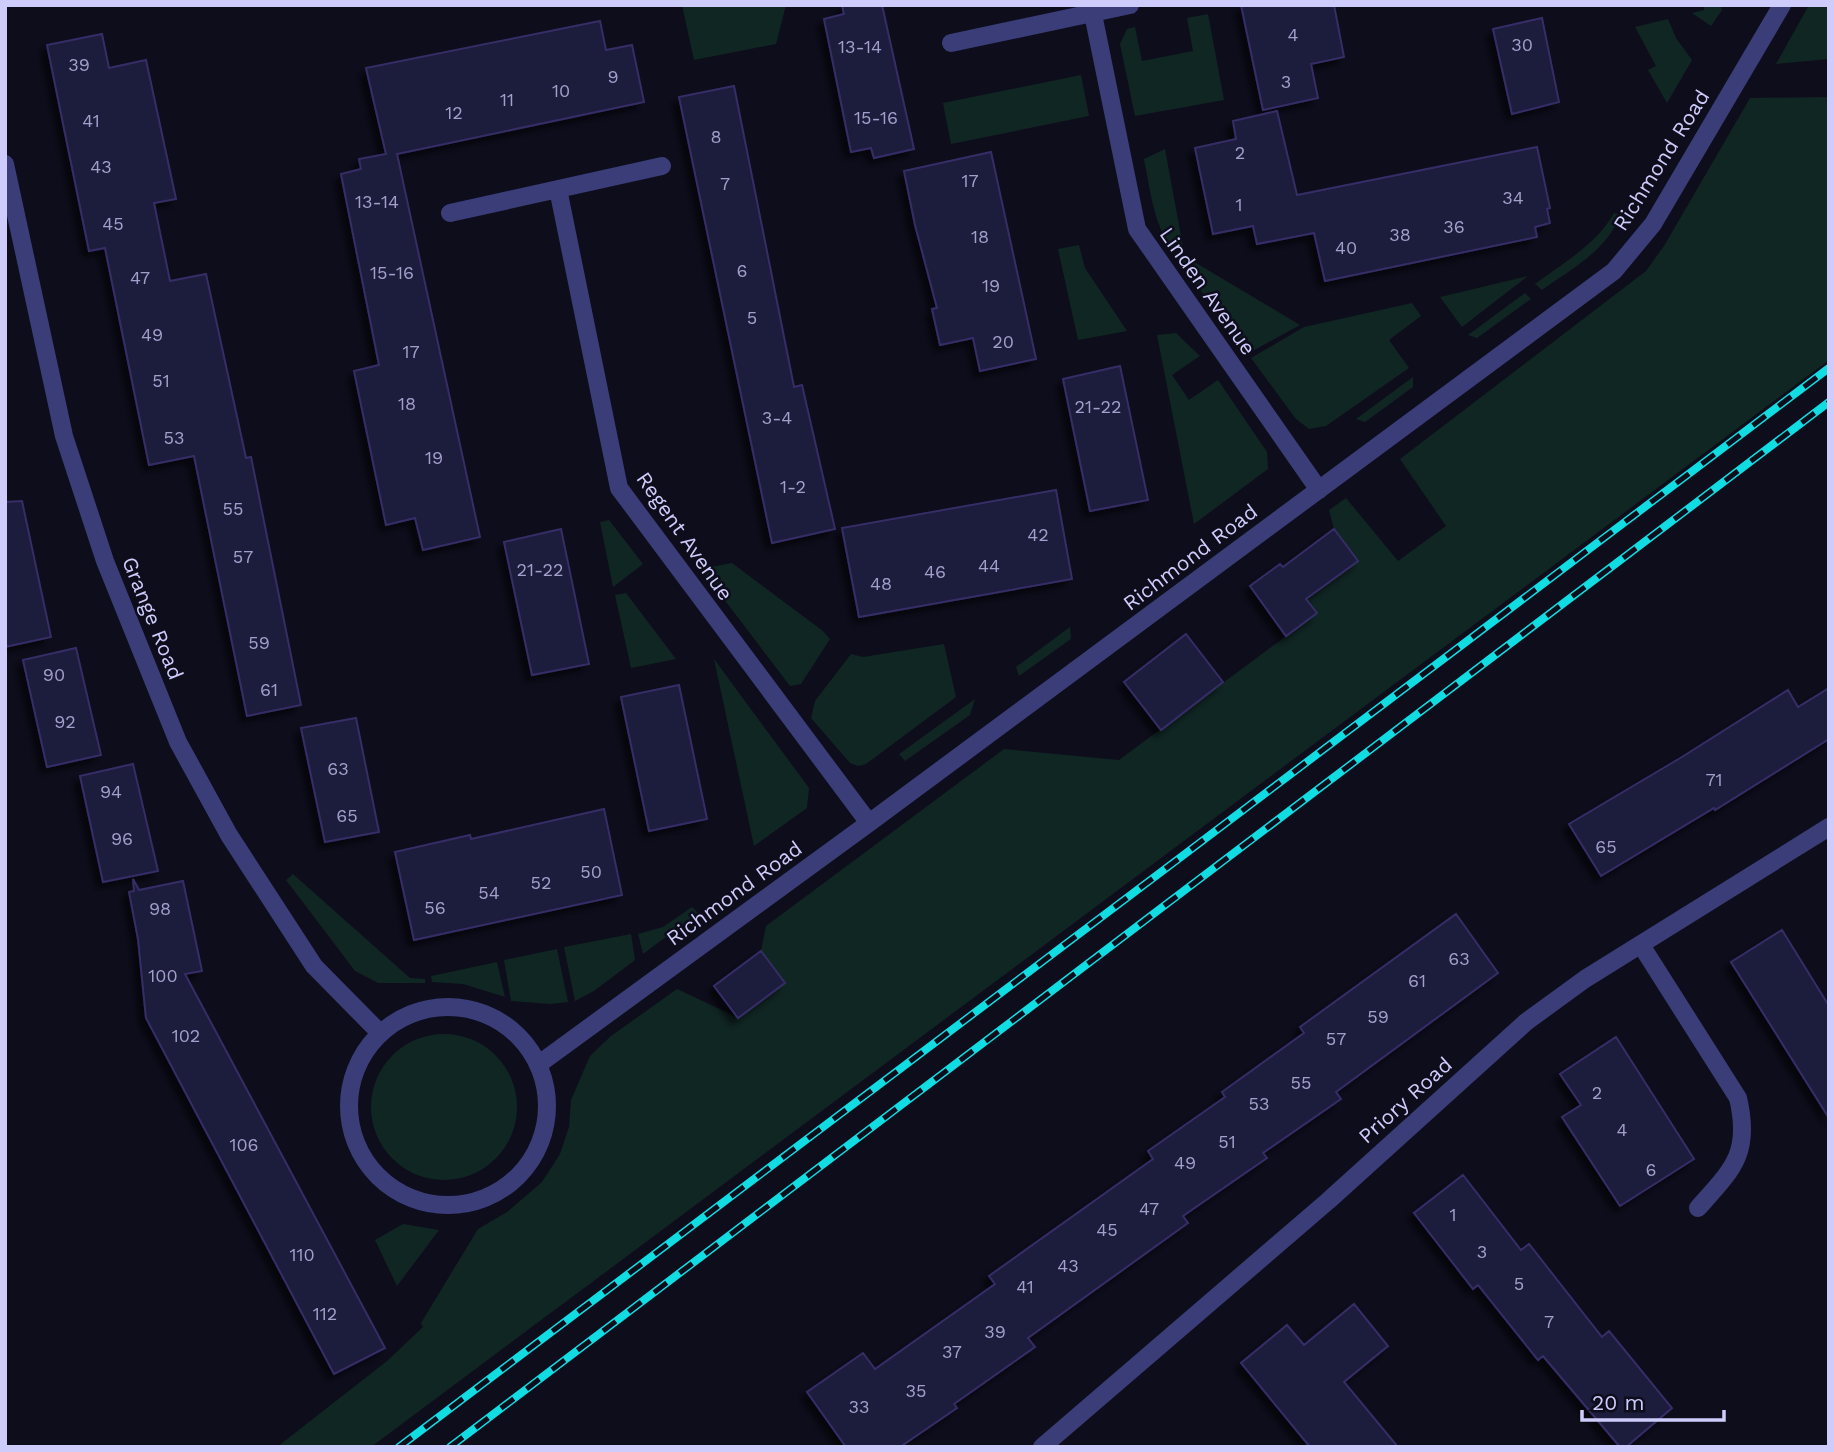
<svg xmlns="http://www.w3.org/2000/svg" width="1834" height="1452" font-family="'Work Sans',sans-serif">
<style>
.green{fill:#102623}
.building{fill:#1f1a3c;stroke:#352e66;stroke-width:2;filter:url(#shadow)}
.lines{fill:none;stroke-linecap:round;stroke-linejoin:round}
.minor{stroke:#3b3d78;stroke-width:18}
.rail-casing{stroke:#11dce2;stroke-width:8}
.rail{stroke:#0e0d1c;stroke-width:5;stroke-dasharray:16;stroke-linecap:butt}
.labels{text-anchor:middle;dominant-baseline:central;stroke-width:5;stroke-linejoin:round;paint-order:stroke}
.number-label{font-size:18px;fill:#a2a0cb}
.street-label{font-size:21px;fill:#ceccfb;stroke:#0e0d1c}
</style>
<defs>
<filter id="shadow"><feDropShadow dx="-6" dy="6" stdDeviation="3.5" flood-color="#0009"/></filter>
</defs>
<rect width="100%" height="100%" fill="#0e0d1c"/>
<path class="green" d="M682,5H786L776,44L694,60Z
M1704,5H1720L1722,10L1711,26L1692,13L1704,10Z
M1809,5H1829V59L1776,64Z
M1208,14L1224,100L1135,116L1120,44L1127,29L1135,27L1142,61L1193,51L1187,18Z
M1668,19L1676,38L1692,60L1667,103L1648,70L1656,66L1635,27Z
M1081,75L1089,116L951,144L943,103Z
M1829,97V360L371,1447H277L387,1361L423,1327L421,1323L478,1229L507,1212L542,1182L560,1154L569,1127L571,1100L590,1056L611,1036L677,989L739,1018L785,983L761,951L766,926L1004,749L1119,760L1316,614L1307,600L1358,561L1334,529L1329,510L1346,498L1398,561L1446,526L1400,459L1646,271L1664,246L1750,98Z
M1165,149L1183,247H1170C1153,220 1150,189 1144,159Z
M1614,213L1620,215C1608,250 1570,270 1542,290L1535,284C1563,263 1597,244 1614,213Z
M1079,245L1085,268L1127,331L1078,340L1058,249Z
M1186,257L1300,325L1247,354L1177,258Z
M1528,276L1462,327L1440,297Z
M1525,293L1531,299L1477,338L1468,335Z
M1412,303L1421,316L1389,340L1409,368L1326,426L1309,429L1296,419L1251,358L1304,327Z
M1176,333L1200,356L1172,375L1189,400L1218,380L1267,452L1268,469L1194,524L1157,335Z
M1413,377V387L1365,422L1356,419Z
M609,520L643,564L613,587L600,522Z
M732,563L823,631L830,639L801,684L790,686L701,569Z
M626,593L676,659L631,668L615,595Z
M1070,627L1071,639L1019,676L1016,667Z
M944,644L956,697L866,764L858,766L850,763L811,718L815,701L851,654L863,657Z
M714,659L809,788L807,808L754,846Z
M975,699L970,715L905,761L899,754Z
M293,874L410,978L425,979V983H378L355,971L286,880Z
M692,907L698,913L643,954L638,934L663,927Z
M631,934L635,960L594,991L575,1001L564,947Z
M557,949L568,1002L550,1004L511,1001L504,960Z
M497,962L505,997L463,984L432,982L431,976Z
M371 1107a73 73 0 1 1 146 0a73 73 0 1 1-146 0Z
M403,1224L439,1230L397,1286L375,1240Z"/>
<path class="building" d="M842,5H882L914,149L874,158L871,148L851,152L824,19L844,14Z
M1241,5H1334L1344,57L1311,64L1318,98L1263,110Z
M1542,18L1559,102L1512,114L1493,29Z
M600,21L606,50L632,45L644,102L397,154L480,537L423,550L415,518L386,525L354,371L379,365L341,174L361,169L359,159L386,154L366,68Z
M102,34L109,68L146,60L176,199L154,203L170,281L206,274L246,458L251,457L301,705L247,716L194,456L149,465L105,248L89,251L47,45Z
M734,86L794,387L802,385L835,529L772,543L679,97Z
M1277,111L1297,195L1537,147L1550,208L1547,209L1550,223L1535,227L1537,237L1325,281L1314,233L1257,244L1253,226L1213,234L1195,148L1236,139L1233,121Z
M991,152L1036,359L980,371L973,338L940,345L932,309L937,308L915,225L904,171Z
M1120,366L1148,500L1090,511L1063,379Z
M1056,490L1072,579L859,617L842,528Z
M22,501L51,637L5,647V502Z
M561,529L589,664L532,675L504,542Z
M1334,529L1358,561L1306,599L1317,613L1286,636L1250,586L1280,564L1283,567Z
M1186,634L1223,682L1161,730L1124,682Z
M76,648L101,755L47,767L23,660Z
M679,685L707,819L649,831L621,697Z
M1829,688V739L1715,810L1714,808L1601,876L1569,824L1682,757L1788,690L1798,707Z
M356,718L379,832L325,842L301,728Z
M133,764L158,871L103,882L80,776Z
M604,809L622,895L414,940L395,852L470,835L471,839Z
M133,879L139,890L183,881L202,971L185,974L385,1348L334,1374L146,1018L138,939L129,892L134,891Z
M1456,914L1498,973L1336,1092L1341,1099L1263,1153L1267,1158L1183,1216L1188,1223L1028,1338L1035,1347L954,1404L957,1408L900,1447H846L807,1392L863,1353L875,1369L995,1284L989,1276L1153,1159L1148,1151L1225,1097L1222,1092L1304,1033L1300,1027Z
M1782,930L1829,1006V1118L1731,962Z
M761,951L785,983L738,1018L714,986Z
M1616,1037L1694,1159L1620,1206L1562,1117L1581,1105L1560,1074Z
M1463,1175L1521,1250L1529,1244L1602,1337L1609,1331L1672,1408L1626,1447H1620L1543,1356L1538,1360L1478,1285L1473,1289L1414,1213Z
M1354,1304L1388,1346L1344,1382L1398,1447H1310L1241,1363L1287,1325L1304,1345Z"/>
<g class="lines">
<path class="minor" d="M1093,14L1137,229L1319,490
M951,43L1130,5
M5,164L64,436L105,561L178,742L229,835L314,966L380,1033
M558,189L619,488L869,823
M450,213L662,166
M1641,945L1738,1098C1751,1153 1733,1169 1698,1208
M349 1106a99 99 0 1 1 198 0a99 99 0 1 1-198 0Z
M539,1064L869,823L1614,271L1653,224L1782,5
M1042,1447L1328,1201L1526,1022L1585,979L1829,827"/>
<g class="rail-casing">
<path id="rail" d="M399,1447L1829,368
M450,1447L1829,402"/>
</g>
<use href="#rail" class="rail"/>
</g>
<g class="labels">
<g class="number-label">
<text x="1293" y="34">4</text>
<text x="1522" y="44">30</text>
<text x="860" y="46">13-14</text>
<text x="79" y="64">39</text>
<text x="613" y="76">9</text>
<text x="1286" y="81">3</text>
<text x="561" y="90">10</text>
<text x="507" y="99">11</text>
<text x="454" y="112">12</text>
<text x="876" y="117">15-16</text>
<text x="91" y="120">41</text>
<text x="716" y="136">8</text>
<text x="1240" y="152">2</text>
<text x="101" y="166">43</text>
<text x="970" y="180">17</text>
<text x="725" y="183">7</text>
<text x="1513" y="197">34</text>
<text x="377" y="201">13-14</text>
<text x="1239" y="204">1</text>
<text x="113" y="223">45</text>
<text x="1454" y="226">36</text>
<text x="1400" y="234">38</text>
<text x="980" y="236">18</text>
<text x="1346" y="247">40</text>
<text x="742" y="270">6</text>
<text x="392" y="272">15-16</text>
<text x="140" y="277">47</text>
<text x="991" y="285">19</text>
<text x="752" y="317">5</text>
<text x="152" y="334">49</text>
<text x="1003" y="341">20</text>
<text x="411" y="351">17</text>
<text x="161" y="380">51</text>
<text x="407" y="403">18</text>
<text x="1098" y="406">21-22</text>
<text x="777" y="417">3-4</text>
<text x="174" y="437">53</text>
<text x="434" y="457">19</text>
<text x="793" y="486">1-2</text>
<text x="233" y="508">55</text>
<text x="1038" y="534">42</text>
<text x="243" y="556">57</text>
<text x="989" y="565">44</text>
<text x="540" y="569">21-22</text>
<text x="935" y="571">46</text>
<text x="881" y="583">48</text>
<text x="259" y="642">59</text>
<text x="54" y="674">90</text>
<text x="269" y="689">61</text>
<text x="65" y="721">92</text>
<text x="338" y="768">63</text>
<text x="1714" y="779">71</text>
<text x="111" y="791">94</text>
<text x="347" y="815">65</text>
<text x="122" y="838">96</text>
<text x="1606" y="846">65</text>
<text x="591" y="871">50</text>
<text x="541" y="882">52</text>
<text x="489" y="892">54</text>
<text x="435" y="907">56</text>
<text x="160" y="908">98</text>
<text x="1459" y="958">63</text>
<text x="163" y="975">100</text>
<text x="1417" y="980">61</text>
<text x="1378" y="1016">59</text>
<text x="186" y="1035">102</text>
<text x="1336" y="1038">57</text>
<text x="1301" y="1082">55</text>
<text x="1597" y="1092">2</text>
<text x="1259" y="1103">53</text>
<text x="1622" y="1129">4</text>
<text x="1227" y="1141">51</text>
<text x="244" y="1144">106</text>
<text x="1185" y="1162">49</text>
<text x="1651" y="1169">6</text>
<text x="1149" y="1208">47</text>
<text x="1453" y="1214">1</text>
<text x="1107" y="1229">45</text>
<text x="1482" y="1251">3</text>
<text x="302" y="1254">110</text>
<text x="1068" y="1265">43</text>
<text x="1519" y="1283">5</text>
<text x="1025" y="1286">41</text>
<text x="325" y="1313">112</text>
<text x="1549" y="1321">7</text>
<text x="995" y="1331">39</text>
<text x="952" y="1351">37</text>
<text x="916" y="1390">35</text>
<text x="859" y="1406">33</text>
</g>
<g class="street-label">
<text transform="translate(1661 160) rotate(-58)">Richmond Road</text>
<text transform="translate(1208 291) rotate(55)">Linden Avenue</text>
<text transform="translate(685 536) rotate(55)">Regent Avenue</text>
<text transform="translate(1190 557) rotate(-37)">Richmond Road</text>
<text transform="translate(153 618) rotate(68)">Grange Road</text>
<text transform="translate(734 893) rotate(-36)">Richmond Road</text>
<text transform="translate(1405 1100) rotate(-42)">Priory Road</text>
</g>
</g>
<rect width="1834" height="1452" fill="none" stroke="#ceccfb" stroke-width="14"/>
<path d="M1582 1410v10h142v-10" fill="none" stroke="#ceccfb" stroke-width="3.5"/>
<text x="1592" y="1410" font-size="21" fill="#ceccfb" stroke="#0e0d1c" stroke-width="5" paint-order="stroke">20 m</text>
</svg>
